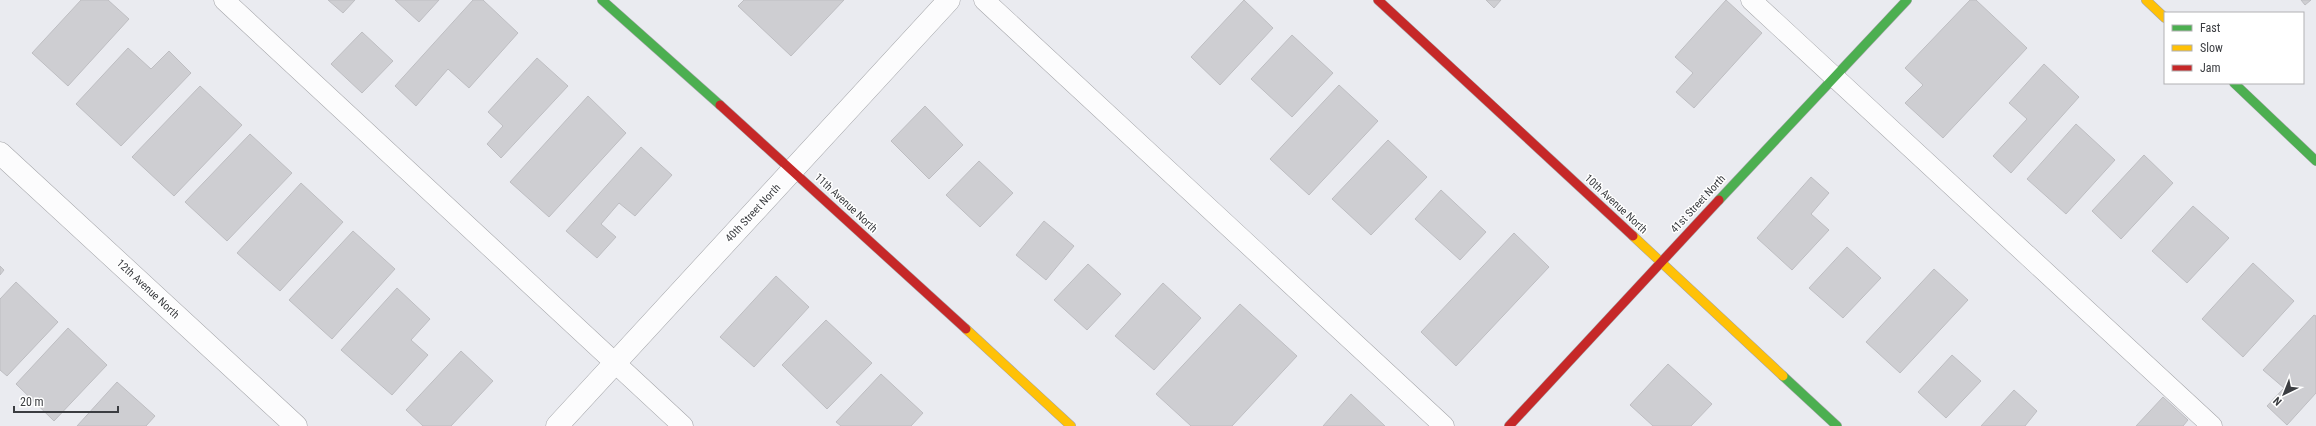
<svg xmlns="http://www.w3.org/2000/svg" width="2316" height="426" font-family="'Roboto Condensed',sans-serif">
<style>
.building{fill:#ceced2;stroke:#bebec2}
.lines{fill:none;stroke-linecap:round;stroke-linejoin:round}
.lane-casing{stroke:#a4a5a9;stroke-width:21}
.street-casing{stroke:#a4a5a9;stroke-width:23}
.fast-casing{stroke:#a4a5a9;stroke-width:10}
.slow-casing{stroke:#a4a5a9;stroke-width:10}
.jam-casing{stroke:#a4a5a9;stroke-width:10}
.lane{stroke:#fcfcfd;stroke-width:20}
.street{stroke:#fcfcfd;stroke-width:22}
.fast{stroke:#4caf50;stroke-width:9}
.slow{stroke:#ffc107;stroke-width:9}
.jam{stroke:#c62828;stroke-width:9}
.labels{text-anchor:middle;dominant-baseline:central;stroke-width:3;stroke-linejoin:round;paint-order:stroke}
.street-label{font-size:11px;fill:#3b3d41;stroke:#fff}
</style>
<rect width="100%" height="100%" fill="#eaebf0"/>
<path class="building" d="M81,0H108L129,19L68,86L32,53Z
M328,0H355L343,13Z
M395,0H439L419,22Z
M473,0H483L518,33L469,88L448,69L416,106L395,86Z
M744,0H844L791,56L738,6Z
M1244,0L1273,28L1220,85L1191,57Z
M1486,0H1501L1494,8Z
M1726,0L1762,33L1694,108L1676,92L1693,73L1675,57Z
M1970,0H1976L2027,48L1943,138L1905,103L1923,85L1905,68Z
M2301,0H2311L2305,5Z
M362,32L393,61L362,93L331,64Z
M1292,35L1333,73L1292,117L1251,79Z
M128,48L151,69L169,51L191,73L121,146L76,104Z
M537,58L568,86L501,158L487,144L503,126L488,112Z
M2044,64L2079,97L2011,173L1993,156L2027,119L2009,103Z
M1339,85L1378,121L1309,195L1270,159Z
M200,86L242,125L174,196L132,157Z
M588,96L626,133L549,217L510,182Z
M925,106L963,145L929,179L891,141Z
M2076,124L2115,160L2066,214L2027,179Z
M250,134L292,173L227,241L185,202Z
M1388,140L1427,177L1371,235L1332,199Z
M641,147L672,175L635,216L619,203L601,224L616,237L597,258L566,231Z
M2144,155L2173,183L2121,239L2092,211Z
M979,161L1013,193L980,227L946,195Z
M1811,177L1829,193L1811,214L1829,230L1792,270L1757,238Z
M301,183L343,222L280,291L237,253Z
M1441,190L1486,232L1460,260L1415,219Z
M2193,206L2229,238L2187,283L2152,251Z
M1044,221L1074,246L1046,280L1016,255Z
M353,231L395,269L332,339L289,300Z
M1514,233L1549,267L1456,366L1421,332Z
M1847,247L1881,278L1843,318L1809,288Z
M2253,263L2294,301L2243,357L2202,319Z
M1088,264L1121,294L1087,330L1054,300Z
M0,266L4,270L0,275Z
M1934,269L1968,300L1900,373L1866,342Z
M776,276L809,307L754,367L720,337Z
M16,282L58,322L7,376L0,370V299Z
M1163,283L1201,318L1154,370L1115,336Z
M397,288L430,319L411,340L428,355L392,395L341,350Z
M1240,304L1297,356L1232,426H1191L1156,394Z
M2314,315L2316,316V393L2287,425L2267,406L2284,388L2263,370Z
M826,320L872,363L827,409L782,365Z
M68,328L107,365L54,421L16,384Z
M461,351L493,381L451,426H423L406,410Z
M1952,355L1981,381L1946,418L1918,392Z
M1668,364L1712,404L1691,426H1653L1630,405Z
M881,374L923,413L911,426H841L836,422Z
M117,382L155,416L146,426H77Z
M2014,390L2037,411L2025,426H1981Z
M1351,394L1385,426H1323Z
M2163,397L2188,420L2183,426H2136Z"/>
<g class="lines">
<g class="lane-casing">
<path id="lane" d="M224,0L683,426
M984,0L1444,426
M1751,0L2212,426"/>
</g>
<g class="street-casing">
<path id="street" d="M0,153L296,426
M557,426L949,0"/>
</g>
<g class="fast-casing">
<path id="fast" d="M602,0L720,105
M2234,83L2316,161
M1719,200L1907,0
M1783,376L1837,426"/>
</g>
<g class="slow-casing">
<path id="slow" d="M2146,0L2165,18
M1633,236L1783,376
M966,329L1071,426"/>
</g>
<g class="jam-casing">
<path id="jam" d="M1378,0L1633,236
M720,105L966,329
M1509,426L1719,200"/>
</g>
<use href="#lane" class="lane"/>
<use href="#street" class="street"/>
<use href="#fast" class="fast"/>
<use href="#slow" class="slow"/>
<use href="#jam" class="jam"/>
</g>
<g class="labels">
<g class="street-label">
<text transform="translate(846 203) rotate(43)">11th Avenue North</text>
<text transform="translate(1616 204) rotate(43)">10th Avenue North</text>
<text transform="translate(1698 204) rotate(-47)">41st Street North</text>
<text transform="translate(753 213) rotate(-47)">40th Street North</text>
<text transform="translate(148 289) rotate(43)">12th Avenue North</text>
</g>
</g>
<rect x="2164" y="12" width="140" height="72" fill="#ffffff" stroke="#b1b1b3"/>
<rect x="2172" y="25" width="20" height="6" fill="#4caf50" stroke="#b1b1b3"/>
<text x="2200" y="32" font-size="12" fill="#3b3d41">Fast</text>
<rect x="2172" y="45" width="20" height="6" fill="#ffc107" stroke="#b1b1b3"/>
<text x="2200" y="52" font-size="12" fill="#3b3d41">Slow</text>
<rect x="2172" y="65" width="20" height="6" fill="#c62828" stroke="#b1b1b3"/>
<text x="2200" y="72" font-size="12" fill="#3b3d41">Jam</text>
<g transform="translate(2284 394) rotate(223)" stroke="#ffffff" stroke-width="3" paint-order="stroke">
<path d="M0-3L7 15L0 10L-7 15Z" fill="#3b3d41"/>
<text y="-6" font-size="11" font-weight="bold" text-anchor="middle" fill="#3b3d41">N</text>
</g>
<path d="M14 406v6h104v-6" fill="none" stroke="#3b3d41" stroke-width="2"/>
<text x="20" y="406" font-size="12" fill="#3b3d41" stroke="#ffffff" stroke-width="3" paint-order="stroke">20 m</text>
</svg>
